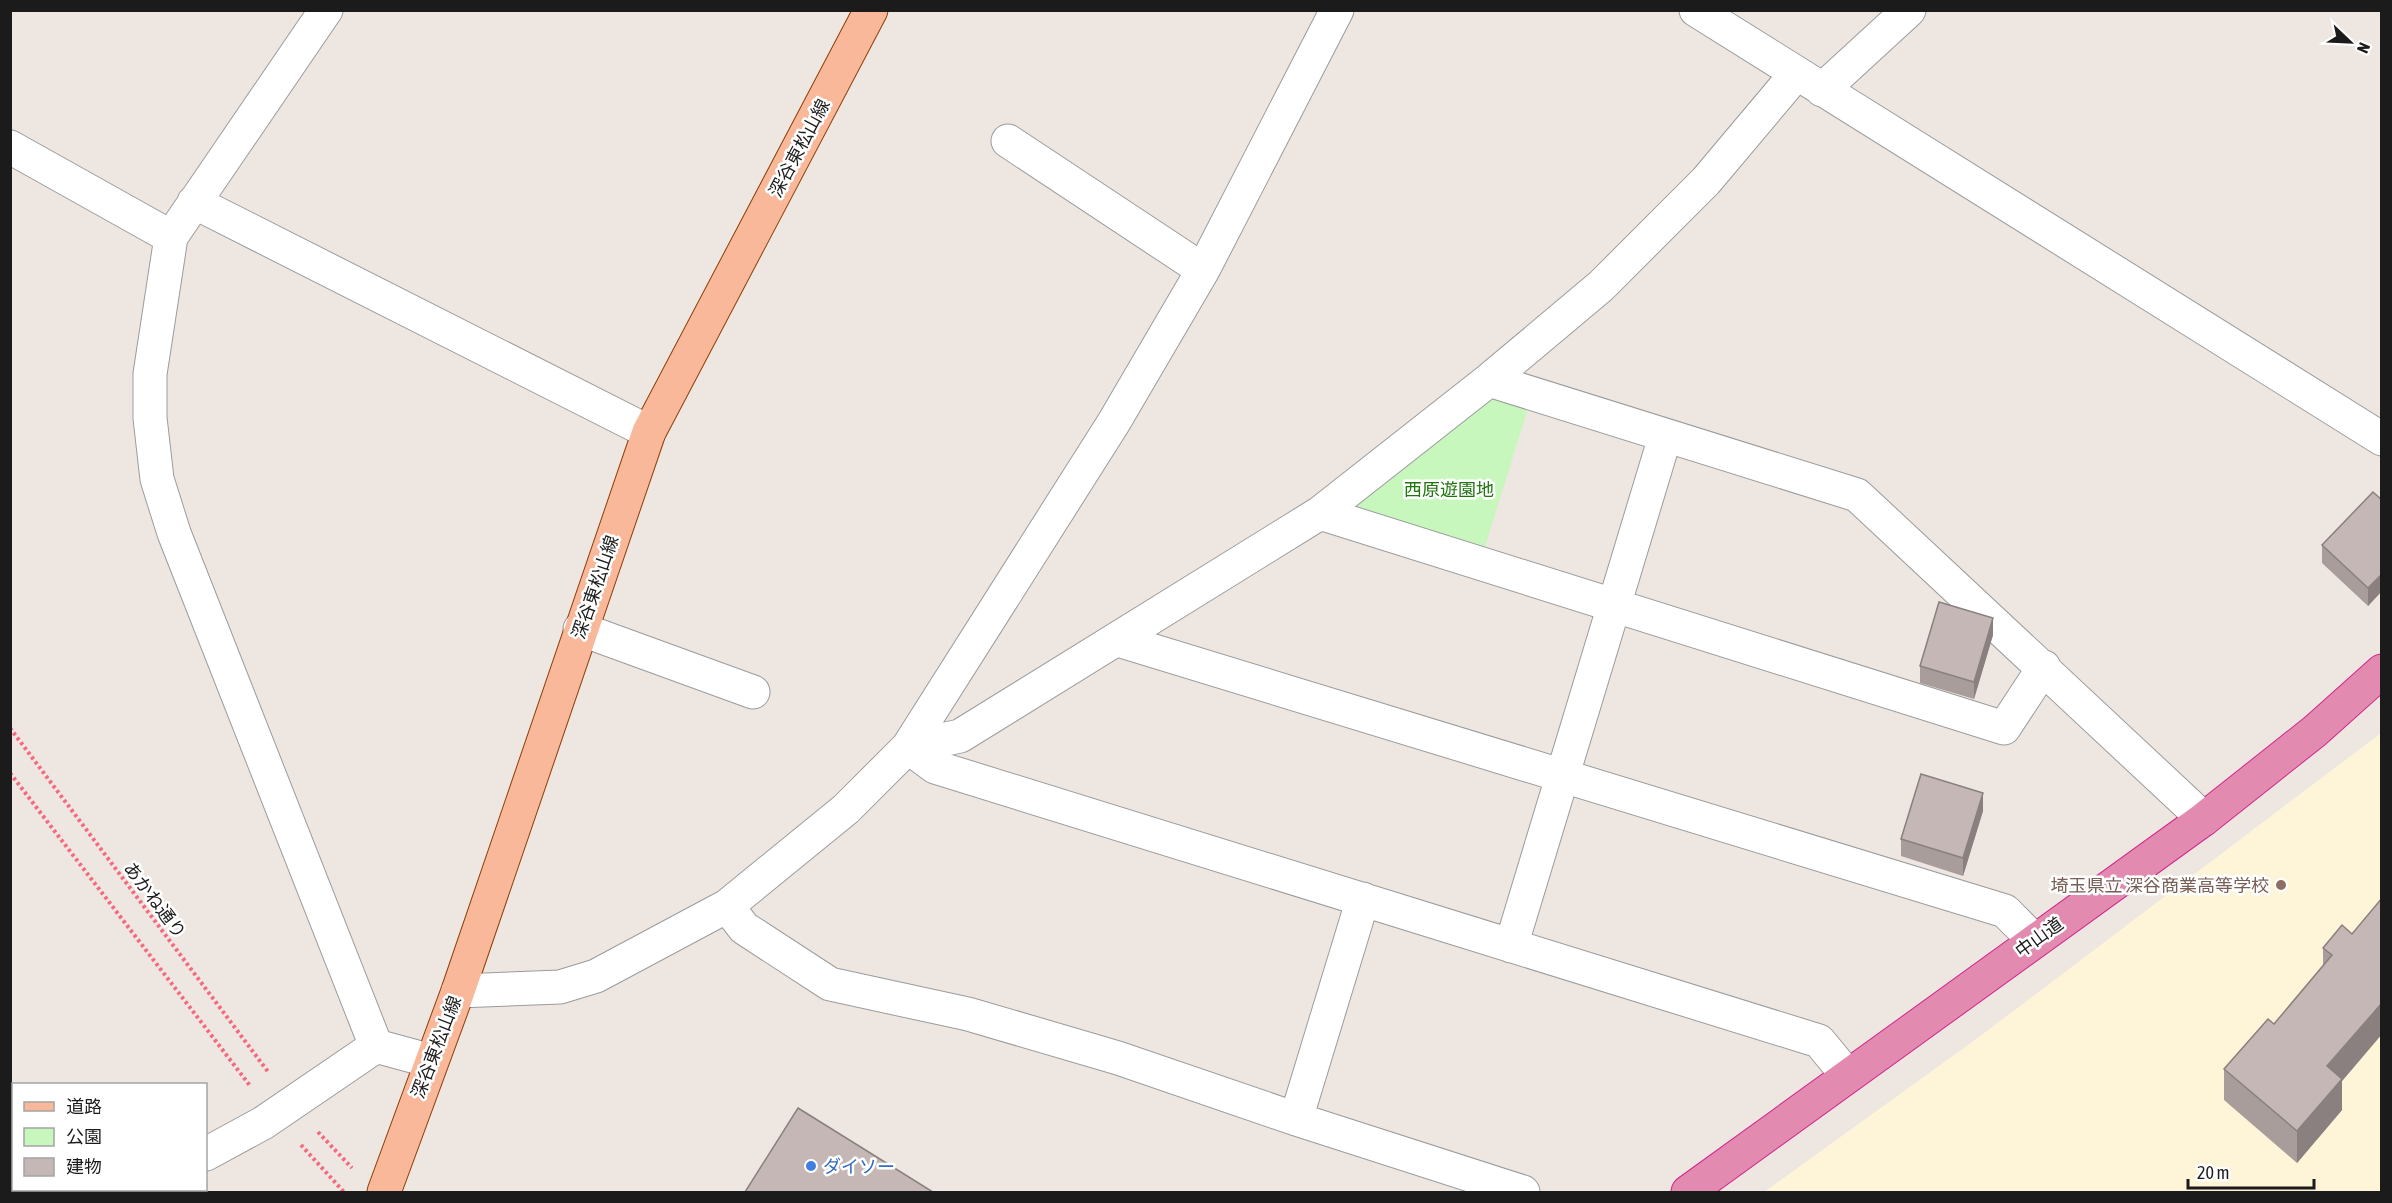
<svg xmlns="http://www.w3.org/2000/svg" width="2392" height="1203" font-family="'Asap Condensed','Noto Sans JP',sans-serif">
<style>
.education{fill:#fef5d9}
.park{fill:#c7f7bd}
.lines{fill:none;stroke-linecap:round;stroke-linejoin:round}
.minor-casing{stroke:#9c9c9c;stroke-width:35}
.major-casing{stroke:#8e3e04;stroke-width:35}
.highway-casing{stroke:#d0288c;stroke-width:35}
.path{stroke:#f5697e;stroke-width:4;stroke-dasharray:3 3;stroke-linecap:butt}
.minor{stroke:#fff;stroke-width:33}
.major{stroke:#f9b89a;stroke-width:33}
.highway{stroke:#e38ab0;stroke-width:33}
.wall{fill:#a99d9c}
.shaded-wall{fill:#89807f}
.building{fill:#c4b7b5;stroke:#89807f;stroke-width:1.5}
.education-dot{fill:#8d6e63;stroke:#fff;stroke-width:2}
.shop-dot{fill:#3f7fe0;stroke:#fff;stroke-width:2}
.labels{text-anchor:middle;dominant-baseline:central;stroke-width:5;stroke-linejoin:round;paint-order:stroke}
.street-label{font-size:18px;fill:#1b1b1b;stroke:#fff}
.park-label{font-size:18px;fill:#1f750e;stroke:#fff}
.education-label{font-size:18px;fill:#785e54;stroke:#fff;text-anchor:end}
.shop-label{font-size:18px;fill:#366cbe;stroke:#fff;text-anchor:start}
</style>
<rect width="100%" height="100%" fill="#ede6e1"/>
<path class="education" d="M2381,733V1192H1764L1979,1037Z"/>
<path class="park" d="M1489,396L1529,405L1483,553L1358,514L1355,498Z"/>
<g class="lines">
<g class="minor-casing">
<path id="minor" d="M326,10L171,237L150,374V418L157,479L174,533L376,1046
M1696,10L2382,439
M1822,90L1909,10
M1008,141L1203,270
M10,147L171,237
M194,202L649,432
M1489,380L1857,495L2204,819
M1320,513L2004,728L2044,667
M580,629L753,692
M1118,640L2005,911L2034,940
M908,747L960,736L1320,513L1489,380L1601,286L1706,181L1796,74
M908,747L935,767L1819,1041L1847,1075
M727,906L744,928L830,984L968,1014L1118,1058L1296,1119L1523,1192
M1511,946L1665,437
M458,991L560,987L596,976L727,906L846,809L908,747L1114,422L1203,270L1337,10
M1296,1119L1363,899
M206,1154L263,1123L376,1046L431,1061
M134,1192L140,1190"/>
</g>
<g class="major-casing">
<path id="major" d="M384,1192L458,991L649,432L871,10"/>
</g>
<g class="highway-casing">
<path id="highway" d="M1688,1192L2204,819L2315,731L2382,671"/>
</g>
<path class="path" d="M10,728L269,1073
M10,773L251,1087
M318,1132L352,1168
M301,1145L344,1192"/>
<use href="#minor" class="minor"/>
<use href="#major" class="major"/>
<use href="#highway" class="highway"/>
</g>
<path class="wall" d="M2382,500V591L2368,606L2322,563V545Z
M1993,635L1974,699L1920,683V666Z
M1983,811L1963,876L1901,856V839Z
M2382,898V1034L2342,1081V1110L2297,1163L2224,1100V1069L2274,1024L2323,966V948L2352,934Z"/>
<path class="shaded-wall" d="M2382,574V591L2368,606V588Z
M1993,618V635L1974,699V682Z
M1983,793V811L1963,876V858Z
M2382,1003V1034L2342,1081V1110L2297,1163V1131L2327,1066Z"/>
<path class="building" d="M2373,492L2382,500V574L2368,588L2322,545Z
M1939,602L1993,618L1974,682L1920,666Z
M1921,774L1983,793L1963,858L1901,839Z
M2382,898V1003L2327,1066L2342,1079L2297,1131L2224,1069L2268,1019L2274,1024L2332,955L2323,948L2342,925L2352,934Z
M798,1108L933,1192H745Z"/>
<circle class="education-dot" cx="2281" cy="885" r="6"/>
<circle class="shop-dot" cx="811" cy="1166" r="6"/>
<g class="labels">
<g class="street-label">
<text transform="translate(799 148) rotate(-62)">深谷東松山線</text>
<text transform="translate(595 587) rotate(-71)">深谷東松山線</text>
<text transform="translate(155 900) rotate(53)">あかね通り</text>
<text transform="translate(2039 937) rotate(-36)">中山道</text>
<text transform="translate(436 1047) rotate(-69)">深谷東松山線</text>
</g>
<g class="park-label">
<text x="1449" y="489">西原遊園地</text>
</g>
<g class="education-label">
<text x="2269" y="885">埼玉県立 深谷商業高等学校</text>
</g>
<g class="shop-label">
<text x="823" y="1166">ダイソー</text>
</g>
</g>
<rect width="2392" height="1203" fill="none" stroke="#1b1b1b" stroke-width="24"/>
<rect x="12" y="1083" width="195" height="108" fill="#ffffff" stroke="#a4a4a4" stroke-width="1.5"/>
<rect x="24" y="1102" width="30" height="9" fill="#f9b89a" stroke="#a4a4a4" stroke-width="1.5"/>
<text x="66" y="1113" font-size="18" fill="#1b1b1b">道路</text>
<rect x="24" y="1128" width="30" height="18" fill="#c7f7bd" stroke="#a4a4a4" stroke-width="1.5"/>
<text x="66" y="1143" font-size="18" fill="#1b1b1b">公園</text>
<rect x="24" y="1158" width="30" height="18" fill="#c4b7b5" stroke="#a4a4a4" stroke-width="1.5"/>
<text x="66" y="1173" font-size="18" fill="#1b1b1b">建物</text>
<g transform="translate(2350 42) rotate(113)" stroke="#ffffff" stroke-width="4.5" paint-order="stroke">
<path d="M0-4.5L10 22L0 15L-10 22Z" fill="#1b1b1b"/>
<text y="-9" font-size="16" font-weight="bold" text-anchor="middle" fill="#1b1b1b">N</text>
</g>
<path d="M2188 1179v9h126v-9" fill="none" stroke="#1b1b1b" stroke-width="3"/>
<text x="2197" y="1179" font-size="18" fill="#1b1b1b" stroke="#ffffff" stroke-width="4.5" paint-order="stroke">20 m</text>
</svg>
